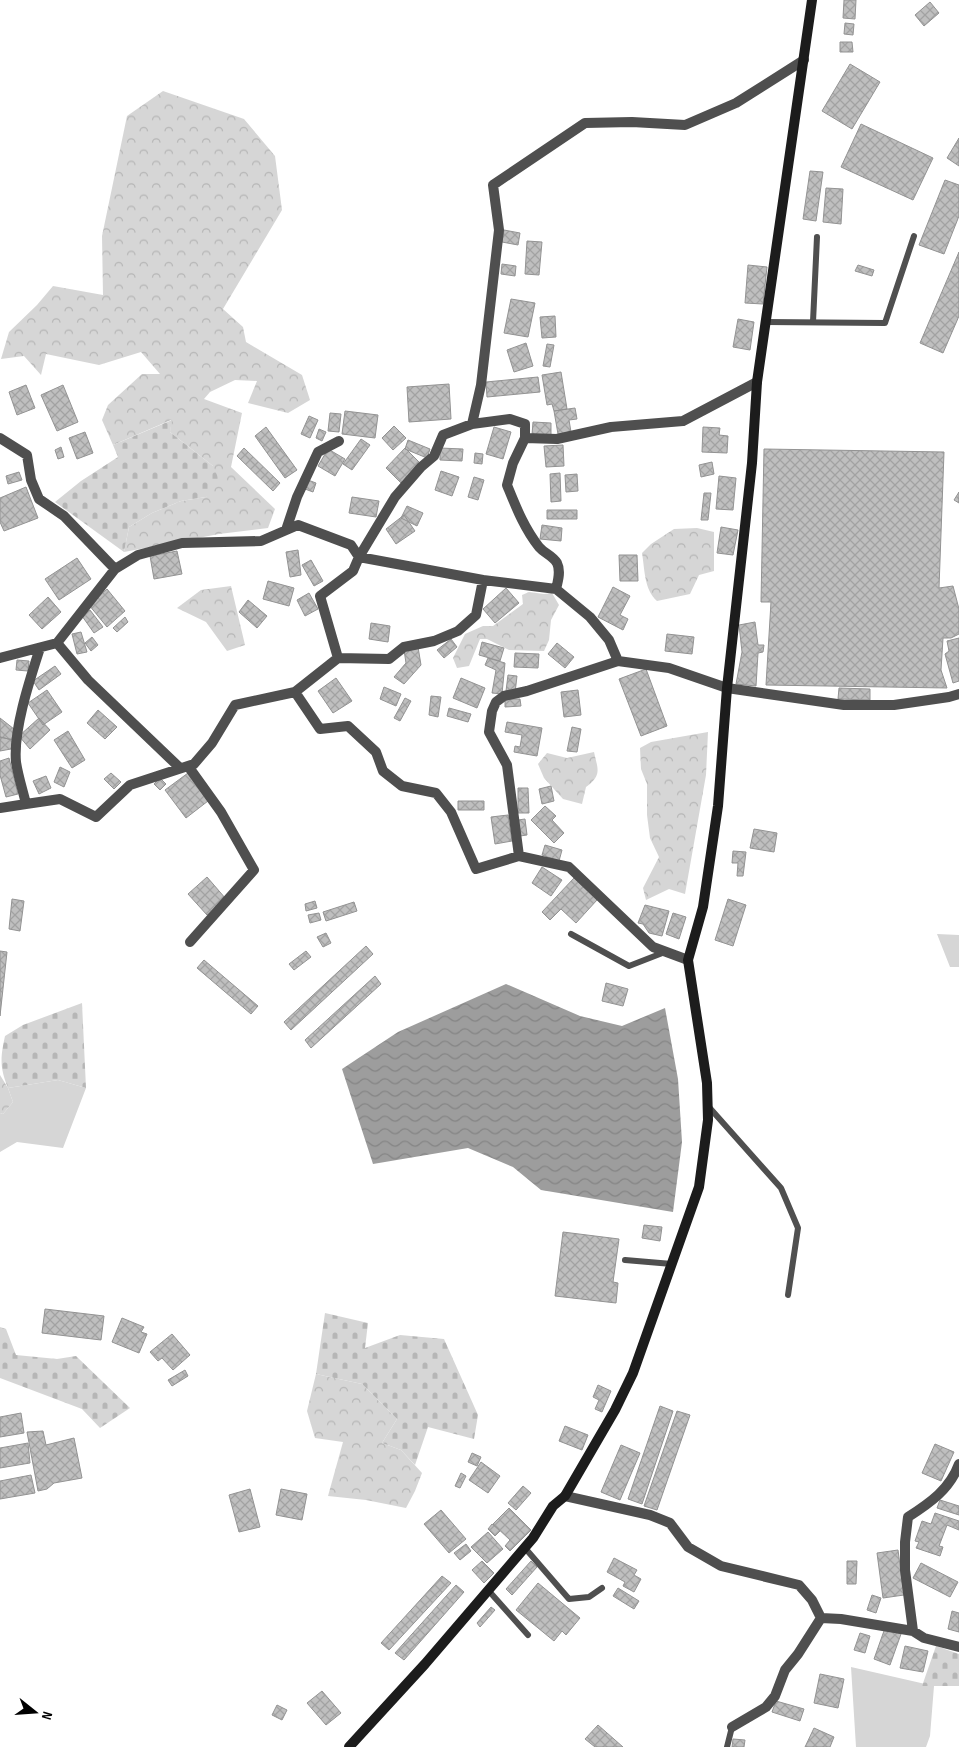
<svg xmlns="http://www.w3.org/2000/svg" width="959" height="1747" font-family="'Sofia Sans Condensed',sans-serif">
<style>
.grass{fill:#d6d6d6}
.forest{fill:url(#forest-crowns)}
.cemetery{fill:url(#cemetery-stones)}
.water{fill:url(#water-waves)}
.building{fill:url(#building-cross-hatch);stroke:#939393}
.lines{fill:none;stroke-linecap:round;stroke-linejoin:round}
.lane{stroke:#4f4f4f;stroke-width:6}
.street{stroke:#4f4f4f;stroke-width:10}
.secondary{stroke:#1c1c1c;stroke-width:10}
</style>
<defs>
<pattern id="forest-crowns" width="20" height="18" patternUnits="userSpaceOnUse" patternTransform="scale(1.25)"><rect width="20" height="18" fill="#d6d6d6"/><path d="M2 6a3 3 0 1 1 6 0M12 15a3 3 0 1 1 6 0" fill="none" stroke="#b6b6b6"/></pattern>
<pattern id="cemetery-stones" width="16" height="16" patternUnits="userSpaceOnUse" patternTransform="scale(1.25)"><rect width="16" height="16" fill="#d6d6d6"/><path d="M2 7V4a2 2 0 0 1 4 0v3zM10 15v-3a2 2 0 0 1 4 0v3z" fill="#b6b6b6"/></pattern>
<pattern id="water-waves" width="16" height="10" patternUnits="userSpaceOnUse" patternTransform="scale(1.25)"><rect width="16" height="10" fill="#9d9d9d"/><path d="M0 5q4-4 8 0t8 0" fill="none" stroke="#858585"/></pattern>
<pattern id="building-cross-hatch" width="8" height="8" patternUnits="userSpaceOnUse" patternTransform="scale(1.25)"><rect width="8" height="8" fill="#bfbfbf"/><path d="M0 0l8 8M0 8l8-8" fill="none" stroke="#a2a2a2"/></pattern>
</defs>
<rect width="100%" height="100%" fill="#fff"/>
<path class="grass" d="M937,934L959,935V967H950Z
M58,1080L86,1088L63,1148L17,1142L0,1152V1113L3,1114L13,1102L8,1088Z
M851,1667L934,1686L930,1736L926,1747H856Z"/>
<path class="forest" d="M163,91L244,119L275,156L282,210L223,309L243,327L246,342L302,375L310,400L288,413L248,403L257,381L235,380L210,392L204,399L242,413L231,467L275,509L268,528L219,534L124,552L129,527L152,513L181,501L206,497L213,466L170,432L171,420L113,445L102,420L108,405L142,374H160L141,352L99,365L46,354L41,375L24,356L1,359L9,332L37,305L53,286L103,295L102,236L127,116Z
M697,528L714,532V571L699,575L690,594L657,601C644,589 645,571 642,553L651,544L674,529Z
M231,586L245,645L227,651L206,622L177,608L201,590Z
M529,592L544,594L552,593L559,605L551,620L549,640L544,651L509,650L487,639H480L469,666L457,668L453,658L465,634L483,626H493L523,604L522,595Z
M708,732L706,775L685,894L669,889L646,900L643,888L659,857L650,838L647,815V784L641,769L640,748L651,742Z
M594,752C598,770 602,775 586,787L582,804L563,799L544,778L538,764L547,753L567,758Z
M0,1075L8,1088L13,1102L3,1114L0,1113Z
M316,1374L362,1384L397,1419L382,1443L401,1450L422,1473L415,1491L406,1508L366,1500L328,1496L343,1442L315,1438L307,1411Z"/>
<path class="cemetery" d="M172,420L170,432L213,466L220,482L206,497L181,501L152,513L129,527L124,552L55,502L81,481L118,457L113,445Z
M82,1003L86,1088L58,1080L8,1088C0,1068 0,1059 5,1036L23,1025Z
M325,1313L368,1323L365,1348L400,1335L444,1339L478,1415L474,1439L428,1427L415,1465L401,1450L382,1443L397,1419L362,1384L316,1374Z
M0,1327L6,1329L16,1355L57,1359L76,1356L130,1408L100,1428L82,1409L0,1378Z
M936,1646L959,1654V1686H922Z"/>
<path class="water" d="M506,984L580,1016L622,1026L665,1008L678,1079L682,1142L673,1212L541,1190L513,1167L468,1148L373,1164L342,1069L398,1032Z"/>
<path class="building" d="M844,0H856L855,19L843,18Z
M930,2L939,13L924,26L915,15Z
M845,23L854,24L853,35L844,34Z
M840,42H852L853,52H840Z
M850,64L880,82L852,129L822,111Z
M861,124L933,158L913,200L841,167Z
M959,138V166L947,158Z
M810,171L823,172L816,221L803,219Z
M945,180L959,185V216L944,254L919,245Z
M826,188L843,189L841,224L823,222Z
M504,230L520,233L518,245L502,242Z
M527,241L542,242L539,275L525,274Z
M959,252V316L943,353L920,343Z
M502,264L516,266L515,276L501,274Z
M748,265L767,267L763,304L745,303Z
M858,265L874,270L872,276L855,271Z
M511,299L535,303L528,337L504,333Z
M555,316L556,337L542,338L540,317Z
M738,319L754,322L750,350L733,347Z
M526,343L533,366L514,372L507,350Z
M547,344L554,345L550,367L543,366Z
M561,372L567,409L554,411L552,404L547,405L542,375Z
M538,377L540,392L487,397L486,382Z
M449,384L451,419L409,422L407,387Z
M26,385L35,408L17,415L9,392Z
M63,385L78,422L57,431L41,395Z
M575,408L577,419L569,420L571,432L558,434L554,411Z
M345,411L378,415L375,438L342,434Z
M330,413L341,414L339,432L328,431Z
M309,416L318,420L310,438L301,434Z
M533,422L551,423V436L532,435Z
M394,426L406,438L393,450L382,438Z
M266,427L297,470L285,478L255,436Z
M494,427L511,432L503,459L486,454Z
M703,427L720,428L719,435L728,436L727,453L702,452Z
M319,429L326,432L322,441L316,438Z
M85,432L93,453L77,459L69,438Z
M361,439L370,445L352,470L343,464Z
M408,440L430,449L427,458L405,449Z
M563,445L564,466L546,467L544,446Z
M61,447L64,457L58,459L55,450Z
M244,448L280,483L273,491L237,456Z
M405,448L420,463L401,483L386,468Z
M440,448L463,449L462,461L440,460Z
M328,449L345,459L335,476L318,466Z
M764,449L944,452L939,588L953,586L959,609V634L951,638H943L941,670L947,688L766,685L771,602H761Z
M475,453L483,454L482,464L474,463Z
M712,462L714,474L701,477L699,465Z
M441,471L459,477L452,496L435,490Z
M19,472L22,480L8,484L6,476Z
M560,473L561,501L551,502L550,474Z
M577,474L578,491L566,492L565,475Z
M719,476L736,478L733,510L716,509Z
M474,477L484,480L478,500L468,497Z
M308,480L316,483L313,492L305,489Z
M26,487L38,518L4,531L0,522V498Z
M959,492V503L954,500Z
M704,493H711L708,520H701Z
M352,497L379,501L376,517L349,513Z
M407,506L423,513L417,526L401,518Z
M547,510H577V519H547Z
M404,515L415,531L396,544L386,529Z
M542,525L562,528L561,541L540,539Z
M721,527L738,530L733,555L717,553Z
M298,550L301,575L290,577L286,552Z
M177,551L182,574L154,579L150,556Z
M619,555H637L638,581H620Z
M77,558L91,579L59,600L45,579Z
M311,560L323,581L314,586L302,565Z
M268,581L294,588L289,606L263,599Z
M613,587L630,596L620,615L628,619L623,630L598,617Z
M506,588L519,603L495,623L483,609Z
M107,589L125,611L107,627L89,605Z
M309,593L318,609L305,616L297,600Z
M48,597L61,612L42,629L29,615Z
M248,600L267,616L257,628L239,612Z
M90,610L103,627L94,633L82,616Z
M125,617L128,622L117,632L113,628Z
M755,622L758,645H764L763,652L758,653L756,686L736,684L742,652L739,625Z
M371,623L390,626L388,642L369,639Z
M81,632L87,652L77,654L72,634Z
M667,634L694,637L692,654L665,651Z
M92,637L98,645L91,651L85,643Z
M959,638V681L953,683L945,654L949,651L947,641Z
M451,639L457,647L444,658L437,650Z
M482,642L504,648L500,661L479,655Z
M557,643L574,657L565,668L548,654Z
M418,647L421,665L404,684L394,677L406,663L404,650Z
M515,653L539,654L538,668L514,667Z
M488,658L505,663L502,694L492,693L496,670L485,665Z
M17,660L29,661L28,671L16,670Z
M55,666L61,674L39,690L33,681Z
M646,669L667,726L641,736L619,679Z
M508,675L517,676L515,693L506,691Z
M336,678L352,701L333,713L318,691Z
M461,678L485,688L477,708L453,698Z
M384,687L401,694L396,706L380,699Z
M839,688L870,689V700L838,699Z
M47,690L62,712L43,725L28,703Z
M578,690L581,715L564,717L561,692Z
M431,696L441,697L438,717L429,715Z
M405,698L411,701L400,721L394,718Z
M505,699H520L521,706L505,707Z
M449,708L471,714L468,722L447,716Z
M98,710L117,727L105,739L87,723Z
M0,718L14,729L13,740L0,737Z
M39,718L50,730L30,749L19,736Z
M507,722L542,728L537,756L514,752L515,746L520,747L522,735L505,732Z
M572,727L581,729L577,752L567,751Z
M68,731L85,760L72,768L54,740Z
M0,737L13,740L11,749L0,751Z
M9,758L18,794L6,797L0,775V761Z
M60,767L70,772L64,787L54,782Z
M111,773L121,782L114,789L104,779Z
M188,773L208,801L186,818L165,790Z
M46,776L51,788L39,794L33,781Z
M160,778L166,784L160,790L154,784Z
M551,786L554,801L542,804L539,789Z
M518,788H528L529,813H518Z
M458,801H484V810H458Z
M545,806L556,816L552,820L564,833L554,843L531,820Z
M508,815L512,841L495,844L491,817Z
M525,819L527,835L520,836L518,820Z
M754,829L777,833L774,852L750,848Z
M545,845L562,850L559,861L542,855Z
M733,851L746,852L743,876H737L738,863H732Z
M542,867L562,880L551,896L532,883Z
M207,877L226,899L207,915L188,894Z
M574,878L597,900L576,923L561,909L550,920L542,912Z
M12,899L24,901L20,931L9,929Z
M728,899L746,905L733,946L715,940Z
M315,901L317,908L306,911L305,904Z
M354,902L357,911L326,921L323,912Z
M645,905L669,911L662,936L649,933L643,924L638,923Z
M319,913L321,920L310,923L308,915Z
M673,913L686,917L679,939L666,934Z
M326,933L331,943L323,947L317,937Z
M366,946L373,954L291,1030L284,1022Z
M0,951L7,952L0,1016Z
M306,951L311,957L294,970L289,964Z
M204,960L258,1006L251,1014L197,968Z
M375,976L381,984L311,1048L305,1040Z
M606,983L628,989L623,1006L602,1001Z
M644,1225L662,1227L660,1241L642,1238Z
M563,1232L619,1239L613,1282L618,1283L616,1303L555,1296Z
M45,1309L104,1316L101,1340L42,1333Z
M122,1318L144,1327L141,1332L147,1334L139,1353L112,1342Z
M172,1334L190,1355L173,1370L162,1358L158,1361L150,1352Z
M185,1370L188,1376L172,1386L168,1380Z
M598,1385L611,1391L602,1412L595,1409L599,1400L593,1397Z
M660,1406L673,1411L642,1504L628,1499Z
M677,1411L690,1415L657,1510L644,1506Z
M21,1413L24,1433L0,1437V1417Z
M565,1426L588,1435L582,1450L559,1441Z
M43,1431L46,1445L74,1438L82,1478L54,1483L47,1489L38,1491L27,1432Z
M28,1443L30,1463L0,1468V1448Z
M935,1444L954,1452L941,1481L922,1473Z
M621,1445L640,1453L620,1500L601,1492Z
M472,1453L481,1457L477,1466L468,1462Z
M481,1462L500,1476L488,1493L469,1480Z
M461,1473L466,1476L460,1488L455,1486Z
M31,1475L35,1493L0,1499V1481Z
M523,1486L531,1493L516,1510L508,1503Z
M250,1489L260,1527L239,1532L229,1495Z
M281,1489L307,1494L302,1520L276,1515Z
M940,1500L959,1506V1515L937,1508Z
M509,1508L531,1530L510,1551L505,1546L510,1540L493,1524Z
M441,1510L466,1539L449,1553L424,1524Z
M935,1513L959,1521V1530L947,1525L939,1546L943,1547L940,1556L916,1548L919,1542L915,1541L922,1521L931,1524Z
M492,1524L500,1531L495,1536L488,1529Z
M488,1532L503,1549L487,1563L471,1547Z
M466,1544L471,1551L460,1560L454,1553Z
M898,1550L904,1595L883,1598L877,1553Z
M614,1558L637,1570L634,1575L641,1579L634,1592L623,1586L625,1582L607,1572Z
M482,1561L494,1573L484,1583L472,1570Z
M531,1561L537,1567L512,1595L506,1589Z
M847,1561H857L856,1584H847Z
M921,1563L958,1582L950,1597L913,1578Z
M442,1576L451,1583L389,1650L381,1643Z
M538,1583L580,1618L566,1635L562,1631L554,1641L516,1610Z
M456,1585L464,1592L404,1660L395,1653Z
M618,1588L639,1601L634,1609L613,1596Z
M872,1595L881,1598L876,1613L867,1610Z
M491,1607L495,1610L480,1627L477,1623Z
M952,1611L959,1613V1632L948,1629Z
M885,1628L901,1634L890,1665L874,1659Z
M860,1633L870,1636L865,1653L854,1650Z
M905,1646L928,1651L923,1672L900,1668Z
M820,1674L844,1679L838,1708L814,1703Z
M322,1691L341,1713L326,1725L307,1703Z
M776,1701L804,1709L800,1721L772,1712Z
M277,1705L287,1710L282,1720L272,1715Z
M598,1725L623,1747H595L585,1739Z
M814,1728L834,1737L830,1747H805Z
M733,1739L745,1740L744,1747H732Z"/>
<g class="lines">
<path class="lane" d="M766,322L885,323L914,236
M813,322L817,237
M571,934L629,966L665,952
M708,1106L781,1188L798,1228L788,1295
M625,1260L672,1264
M525,1548L569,1599L589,1597L602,1588
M488,1590L528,1635
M727,1747L732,1727"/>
<path class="street" d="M472,424L481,385L499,230L493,185L585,123L632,122L685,125L736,103L804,60
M0,438L27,455L31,480L39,499L64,516L115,569
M525,438L557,439L611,427L683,421L757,382
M286,530L297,497L318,452L339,441
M57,643L88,680L180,768
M0,658L57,643L115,569L138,555L182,543L261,541L298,525L351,545L359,557L483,580L556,589L590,617L609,640L618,661L669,668L727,688L844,705H894L949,697L959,694
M338,658L320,596L353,571L359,557L395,497L421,467L434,456L443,435L472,424L510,419L525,424V438L513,463L507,485C516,507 524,528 539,547C545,554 552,555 557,563C561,571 558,581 556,589
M295,692L338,658L389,659L404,647L434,641L458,631L476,615L483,580
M188,766L221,812L254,870L190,942
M26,804L60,799L96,817L130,785L194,764L212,743L235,705L295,692L320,729L348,726L376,752L383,771L402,786L436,793L451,812L476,869L519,856L569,867L653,947L688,960
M0,808L26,804C23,791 18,776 16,762C13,730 30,679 40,648
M519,856L507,765L489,732L492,711L496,702L504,696L527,691L618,661
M565,1496L650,1515L670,1523L688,1547L721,1566L799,1585L812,1600L821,1618L841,1619L913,1631L924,1638L959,1647
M913,1631L905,1570V1542L908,1517C930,1503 950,1489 959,1464
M732,1727L766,1707L775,1696L785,1670L798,1654L821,1618"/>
<path class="secondary" d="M349,1747L425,1664L533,1538L553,1506L565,1496L615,1410L633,1373L699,1187L708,1120L707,1083L688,960L703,907L718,806L727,688L752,463L757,382L812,0"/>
</g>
<g transform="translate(35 1712) rotate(107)" stroke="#ffffff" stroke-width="4" paint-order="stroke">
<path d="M0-4L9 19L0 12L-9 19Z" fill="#000000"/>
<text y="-8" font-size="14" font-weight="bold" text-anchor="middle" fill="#000000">N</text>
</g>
</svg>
